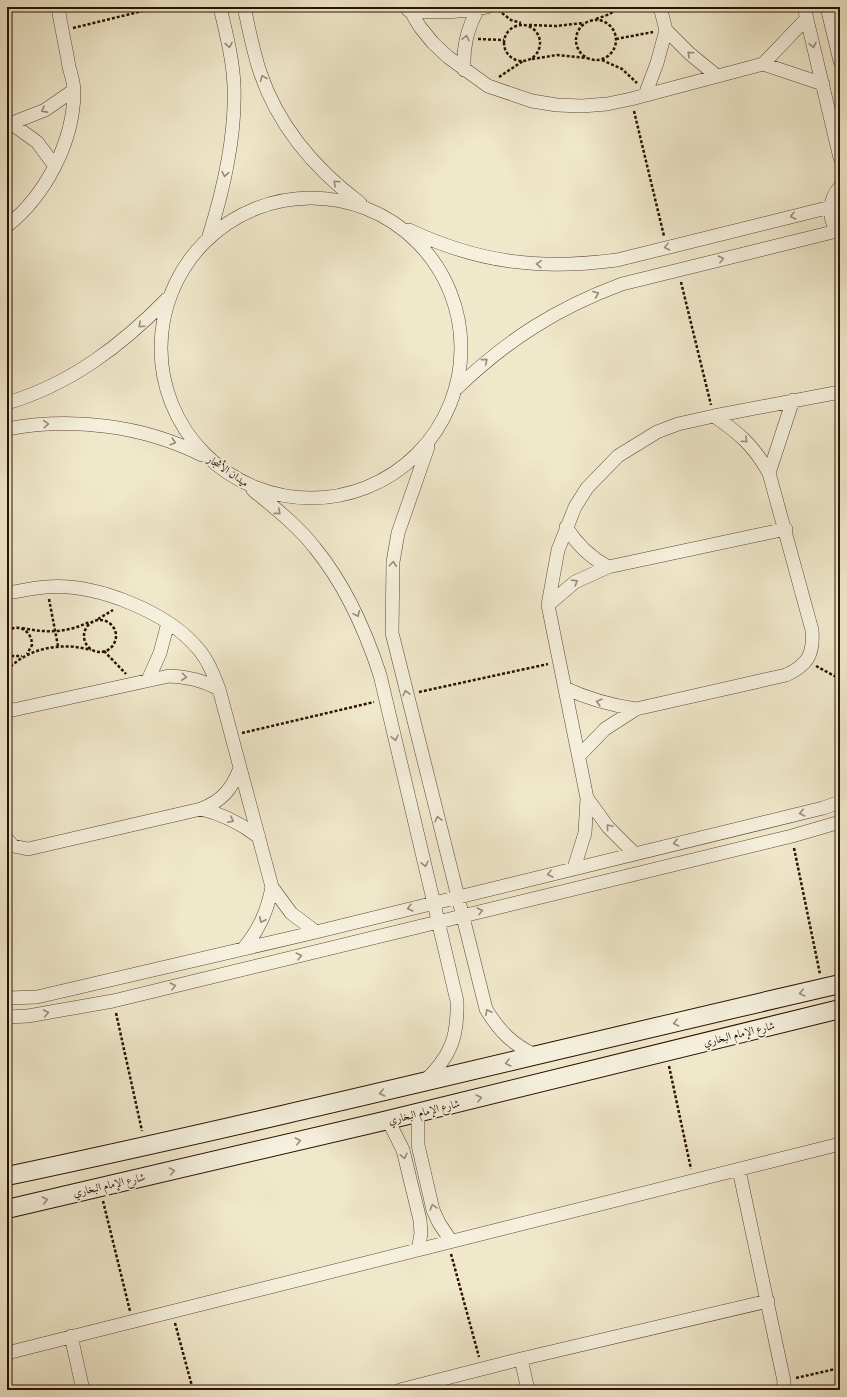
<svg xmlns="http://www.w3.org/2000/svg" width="847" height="1397" font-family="'IM FELL Great Primer',Amiri,serif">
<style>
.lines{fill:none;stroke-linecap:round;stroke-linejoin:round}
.street-casing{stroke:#5c4534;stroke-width:14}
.secondary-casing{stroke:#2a0f02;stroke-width:20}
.path{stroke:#2a0f02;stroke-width:2.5;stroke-dasharray:3 2;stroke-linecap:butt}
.street{stroke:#f5f0dd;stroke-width:13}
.secondary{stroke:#f5f0dd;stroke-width:18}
.oneway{stroke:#9a8b7a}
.labels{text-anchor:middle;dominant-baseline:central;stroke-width:3.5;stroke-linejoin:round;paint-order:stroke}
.street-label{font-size:11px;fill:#2a0f02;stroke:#f5f0dd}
</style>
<rect width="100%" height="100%" fill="#f0e8cb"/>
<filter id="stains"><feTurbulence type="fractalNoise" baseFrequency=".005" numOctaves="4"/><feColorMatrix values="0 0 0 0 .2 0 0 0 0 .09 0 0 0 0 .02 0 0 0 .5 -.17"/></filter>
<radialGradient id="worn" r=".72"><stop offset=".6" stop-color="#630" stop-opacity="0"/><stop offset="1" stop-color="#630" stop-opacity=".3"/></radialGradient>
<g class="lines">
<g class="street-casing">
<path id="street" d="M244,7C249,29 253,51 260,72C278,126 315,169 360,203
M408,7L420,27L433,43L448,57L488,86L532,101L557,105L582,106L607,104L631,99L763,64L807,18
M660,7L666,30L690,54L717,76
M804,7L840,158
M827,7L840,61
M408,10C436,13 460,13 487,7
M763,64L823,84
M464,70C463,47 467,29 478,9
M645,95L657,63L666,30
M12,124L37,142L55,166
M7,125L45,110L74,90
M840,187C828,200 827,221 840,234
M161 348a150 150 0 1 1 300 0a150 150 0 1 1-300 0Z
M7,226C46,195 74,141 74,91C74,83 71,74 69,67C66,47 61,27 58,7
M409,230C479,263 540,270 617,260L831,207
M209,236C224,188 236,136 234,86C233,59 226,33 220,7
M457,388C507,340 557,308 622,284L837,231
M7,403C71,384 122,345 168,298
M7,429C72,417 142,425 202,455
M428,447L398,533L393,562L392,633L486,1009C499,1031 513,1045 537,1056
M769,473L793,400
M253,490C275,508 298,526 315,548C346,586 365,629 380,675L457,1001C458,1037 451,1056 425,1081
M566,527C577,545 590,557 608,567
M7,593C20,591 33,588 46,587C96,583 169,612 200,651C209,662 214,675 219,689L272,887L291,913L316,932
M548,605L575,582L608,567L786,529
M148,680L160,653L168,623
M565,688C588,699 610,705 636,709
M7,709L13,710L169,676C188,677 202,680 219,689
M579,756L605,729L636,709L786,675C808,665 814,654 812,630L769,473C754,446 739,433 714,416
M587,798L608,827L634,853
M201,809C223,814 240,823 259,837
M7,839L13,846L28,849L201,809C222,801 232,789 240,768
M574,868L585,833L587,798L548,605L558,550L575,507L587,488L618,456L657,432L678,424L714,416L840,392
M243,949C259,930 267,912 272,887
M7,998L37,997L316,932L823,808L840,802
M7,1017L28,1016L113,1001L792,836L840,822
M418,1113V1145L433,1210L439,1223L451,1241
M388,1120L403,1150L420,1220L421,1234L418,1250
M739,1170L784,1381L783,1390
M71,1336L83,1390
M7,1353L840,1144
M521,1359L528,1390
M400,1390L521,1359L768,1301"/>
</g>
<g class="secondary-casing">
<path id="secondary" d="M7,1176C286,1117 562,1048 840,984
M7,1209L388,1120L840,1009"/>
</g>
<path class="path" d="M498,10L511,20L521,23
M596,19L610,14L618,7
M576 40a20 20 0 1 1 40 0a20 20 0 1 1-40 0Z
M504 43a18 18 0 1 1 36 0a18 18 0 1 1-36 0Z
M529,25L556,26L584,23
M73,28L159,7
M478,39L504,40
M616,39L653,32
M532,59L557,55L587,58
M602,60L622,69L637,83
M499,77L523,61
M634,111L664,236
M681,282L711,405
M49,599L58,646
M98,619L113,610
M84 636a16 16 0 1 1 32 0a16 16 0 1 1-32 0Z
M22,628C46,633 67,633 89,622
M7,631C19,623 32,631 32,645L27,654
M104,651L126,674
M7,653L12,656H22
M816,666L840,679
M7,670C29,647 62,642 91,650
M419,692L548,664
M242,733L374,702
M794,848L820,974
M116,1013L142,1131
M669,1066L691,1169
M103,1201L130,1311
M451,1254L479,1357
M175,1323L193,1390
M796,1378L840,1368"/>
<use href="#street" class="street"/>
<use href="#secondary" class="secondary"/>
</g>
<defs><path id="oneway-chevron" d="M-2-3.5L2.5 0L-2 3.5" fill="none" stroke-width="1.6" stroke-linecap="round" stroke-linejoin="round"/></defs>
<g class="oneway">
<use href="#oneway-chevron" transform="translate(466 38) rotate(-77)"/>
<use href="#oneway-chevron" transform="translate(229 45) rotate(80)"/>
<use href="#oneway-chevron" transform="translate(813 45) rotate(77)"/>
<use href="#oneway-chevron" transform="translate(690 54) rotate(-138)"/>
<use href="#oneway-chevron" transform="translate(263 78) rotate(-112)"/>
<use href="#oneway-chevron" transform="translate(44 110) rotate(151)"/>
<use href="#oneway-chevron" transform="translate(225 174) rotate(101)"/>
<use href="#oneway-chevron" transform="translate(336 183) rotate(-137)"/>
<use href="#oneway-chevron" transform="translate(793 216) rotate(166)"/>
<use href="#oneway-chevron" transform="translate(667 247) rotate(166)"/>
<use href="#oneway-chevron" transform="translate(721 259) rotate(-14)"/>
<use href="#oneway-chevron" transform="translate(539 264) rotate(-176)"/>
<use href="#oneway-chevron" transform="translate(596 294) rotate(-22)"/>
<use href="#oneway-chevron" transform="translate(141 325) rotate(138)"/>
<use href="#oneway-chevron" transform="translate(485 361) rotate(-40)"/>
<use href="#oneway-chevron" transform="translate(46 424) rotate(-4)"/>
<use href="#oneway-chevron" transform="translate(745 440) rotate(42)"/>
<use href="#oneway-chevron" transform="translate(173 442) rotate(17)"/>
<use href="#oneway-chevron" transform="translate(278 512) rotate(41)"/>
<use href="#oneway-chevron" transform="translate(393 564) rotate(-85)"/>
<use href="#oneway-chevron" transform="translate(575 582) rotate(-32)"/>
<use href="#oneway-chevron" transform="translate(357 614) rotate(66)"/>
<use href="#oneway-chevron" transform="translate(184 677) rotate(8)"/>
<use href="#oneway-chevron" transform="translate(406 693) rotate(-104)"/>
<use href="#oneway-chevron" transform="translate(599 702) rotate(-164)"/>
<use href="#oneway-chevron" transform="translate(395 738) rotate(77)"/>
<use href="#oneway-chevron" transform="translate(802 813) rotate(167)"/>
<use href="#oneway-chevron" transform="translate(438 819) rotate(-104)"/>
<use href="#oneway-chevron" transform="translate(231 820) rotate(27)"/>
<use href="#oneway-chevron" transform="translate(609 827) rotate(-130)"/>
<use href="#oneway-chevron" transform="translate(676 843) rotate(167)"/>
<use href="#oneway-chevron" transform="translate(425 864) rotate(77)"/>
<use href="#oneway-chevron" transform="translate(550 874) rotate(166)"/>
<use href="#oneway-chevron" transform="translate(410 908) rotate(166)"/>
<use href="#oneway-chevron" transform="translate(480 911) rotate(-14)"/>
<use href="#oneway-chevron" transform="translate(262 920) rotate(115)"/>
<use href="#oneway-chevron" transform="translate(299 956) rotate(-14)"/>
<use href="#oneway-chevron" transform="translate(173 986) rotate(-14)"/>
<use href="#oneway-chevron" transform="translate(802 993) rotate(167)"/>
<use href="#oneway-chevron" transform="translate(488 1012) rotate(-117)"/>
<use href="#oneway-chevron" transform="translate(46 1013) rotate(-10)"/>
<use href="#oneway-chevron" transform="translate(676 1023) rotate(167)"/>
<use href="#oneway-chevron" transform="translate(508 1063) rotate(166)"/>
<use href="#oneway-chevron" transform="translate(382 1093) rotate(167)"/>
<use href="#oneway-chevron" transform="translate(479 1098) rotate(-14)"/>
<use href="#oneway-chevron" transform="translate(298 1141) rotate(-13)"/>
<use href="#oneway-chevron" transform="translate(404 1156) rotate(76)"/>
<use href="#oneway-chevron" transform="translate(172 1171) rotate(-13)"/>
<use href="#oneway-chevron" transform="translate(45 1200) rotate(-13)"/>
<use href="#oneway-chevron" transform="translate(433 1207) rotate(-106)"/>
</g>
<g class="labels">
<g class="street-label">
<text transform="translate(228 471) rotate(34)">ميدان الأشجار</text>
<text transform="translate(739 1034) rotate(-14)">شارع الإمام البخاري</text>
<text transform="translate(424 1112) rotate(-14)">شارع الإمام البخاري</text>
<text transform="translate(109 1185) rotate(-13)">شارع الإمام البخاري</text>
</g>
</g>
<rect width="847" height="1397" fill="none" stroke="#f0e8cb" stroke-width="24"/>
<rect x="8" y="8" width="831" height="1381" fill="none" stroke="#2a0f02" stroke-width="2"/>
<rect x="12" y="12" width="823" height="1373" fill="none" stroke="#2a0f02"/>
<rect width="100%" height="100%" filter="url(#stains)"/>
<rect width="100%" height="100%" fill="url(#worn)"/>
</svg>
